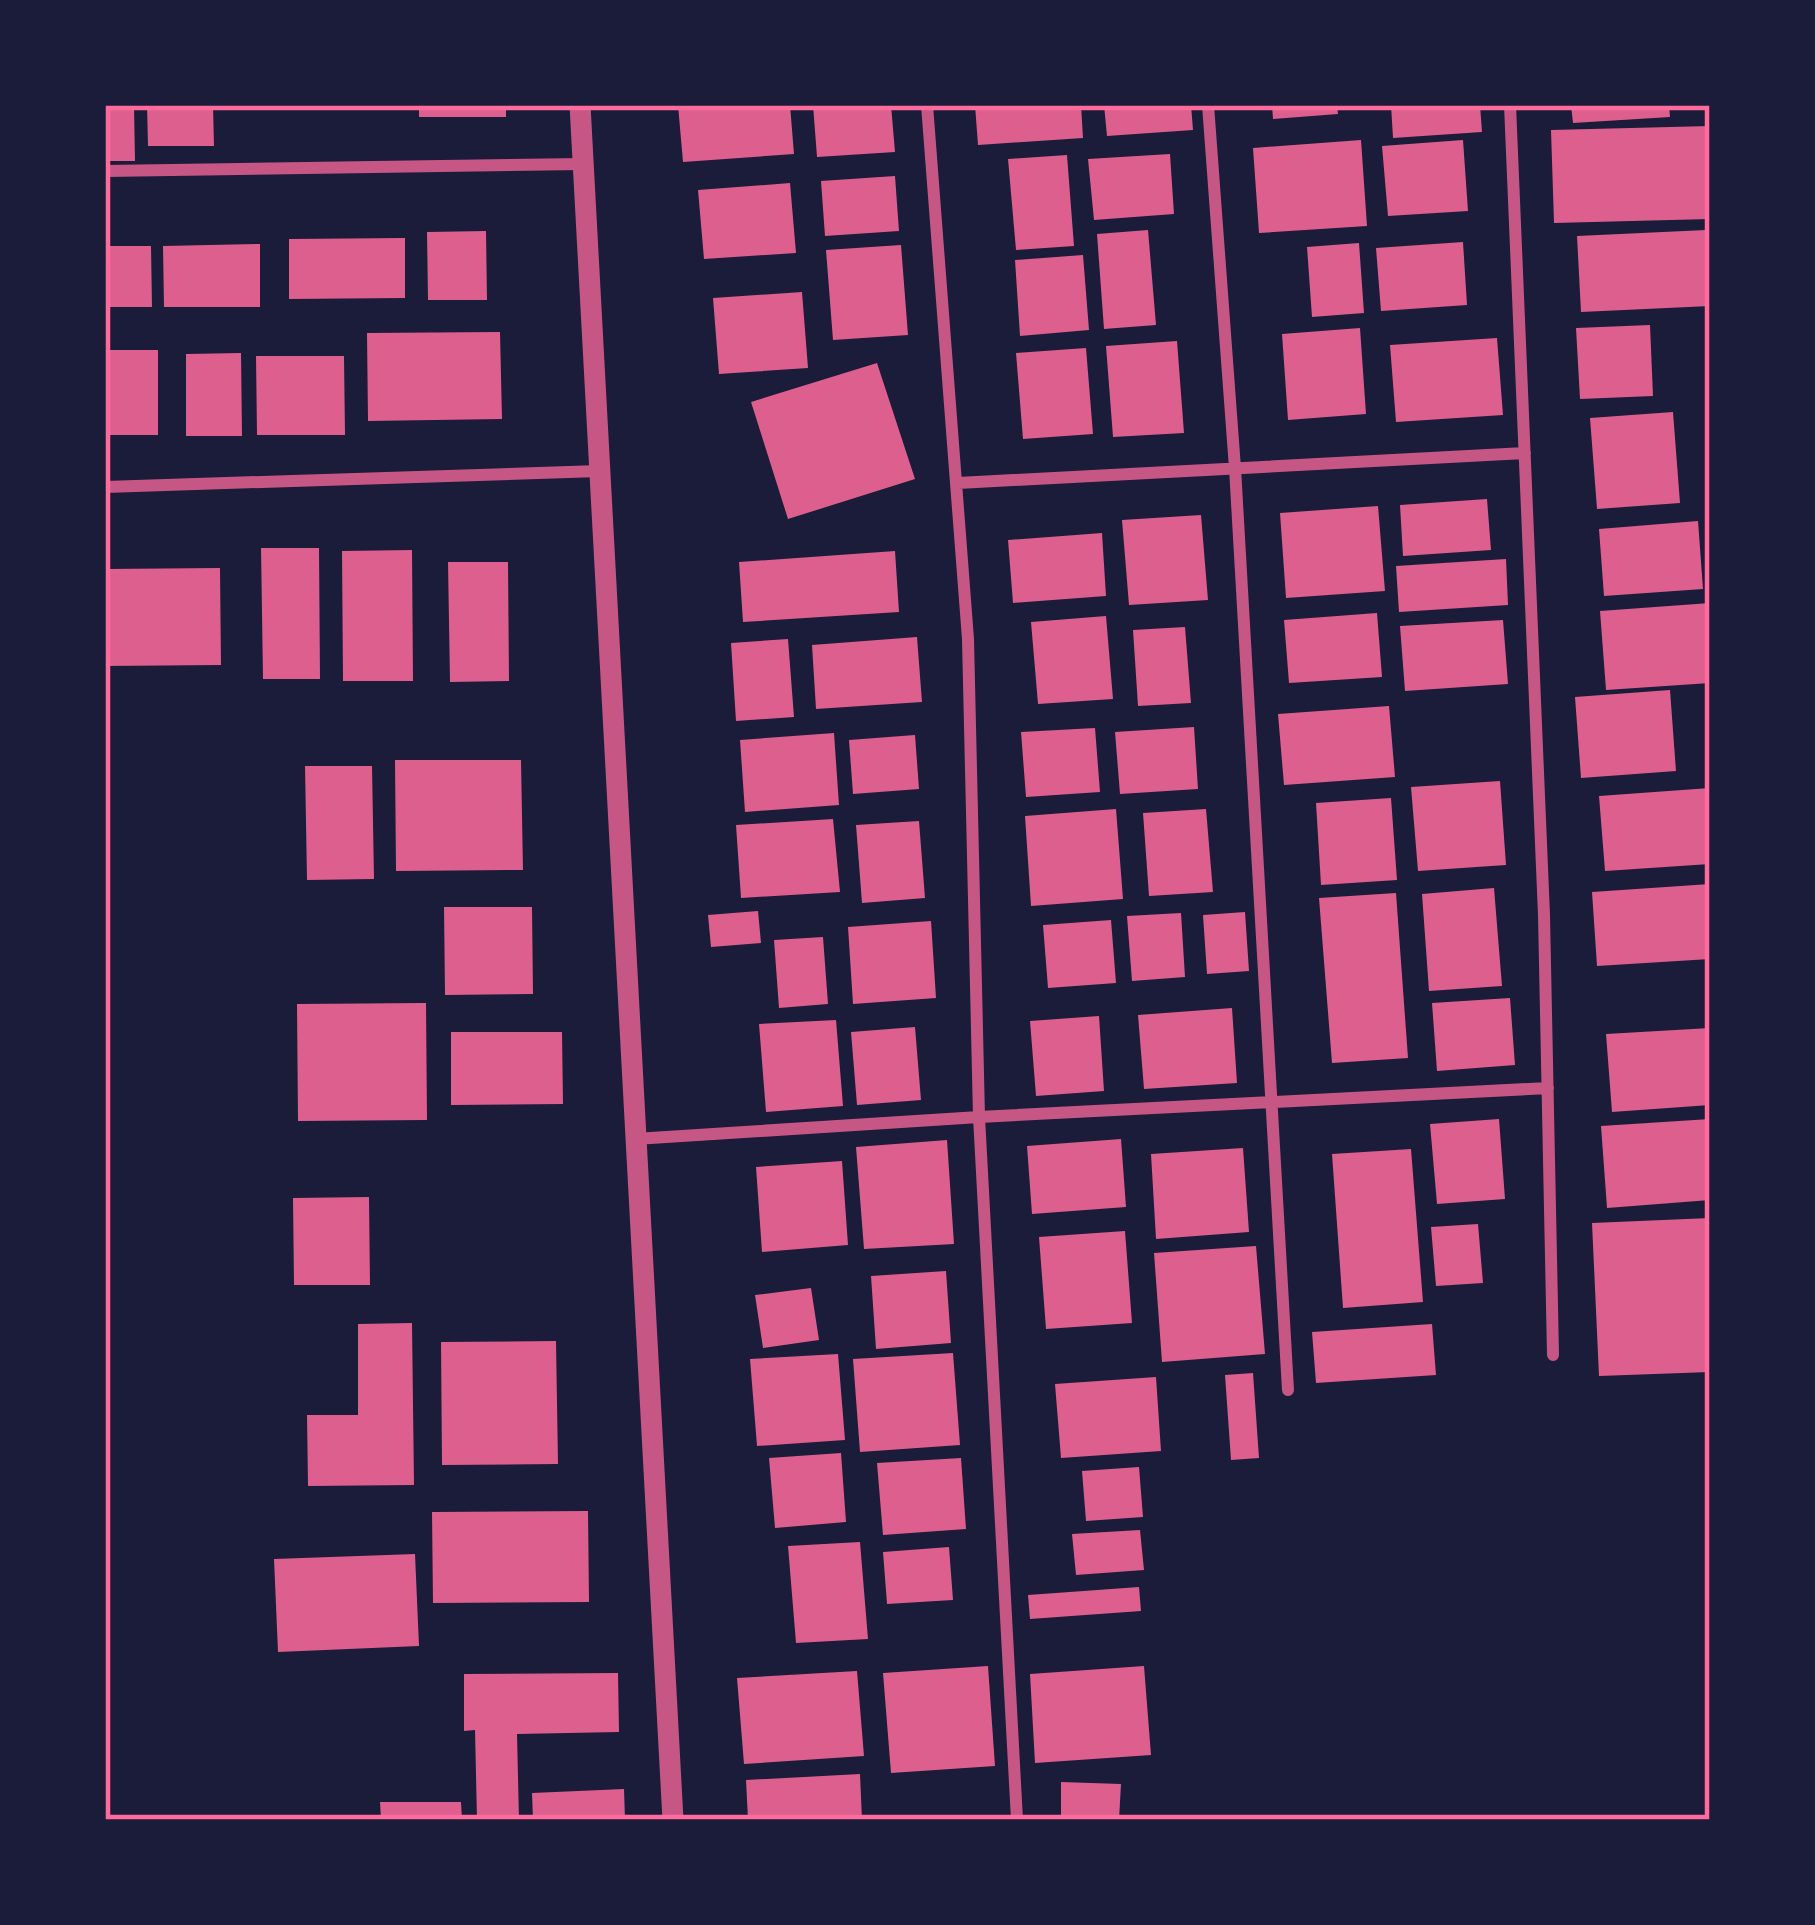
<svg xmlns="http://www.w3.org/2000/svg" width="1815" height="1925" font-family="Commissioner,sans-serif">
<style>
.building{fill:#dd5f8e}
.lines{fill:none;stroke-linecap:round;stroke-linejoin:round}
.minor{stroke:#c65784;stroke-width:12}
.tertiary{stroke:#c65784;stroke-width:21}
.neatline{fill:none;stroke:#ff6b9d;stroke-width:4.5}
</style>
<rect width="100%" height="100%" fill="#1b1b3a"/>
<path class="building" d="M105,105H134L135,161H105Z
M147,105H213L214,146H148Z
M419,105H506V117H419Z
M678,105H790L794,154L683,162Z
M813,105H891L895,152L817,157Z
M975,105H1081L1083,138L978,145Z
M1104,105H1191L1193,130L1107,136Z
M1272,105H1337L1338,114L1273,119Z
M1391,105H1480L1482,132L1393,138Z
M1571,105H1669L1670,117L1573,123Z
M1710,126V219L1554,223L1551,130Z
M1361,140L1367,226L1259,233L1253,148Z
M1463,140L1468,211L1388,216L1382,146Z
M1170,154L1174,214L1094,220L1088,159Z
M1067,155L1074,246L1016,250L1008,159Z
M895,176L899,231L825,236L821,181Z
M790,183L796,253L704,259L698,190Z
M1148,230L1156,325L1104,329L1097,234Z
M1706,230L1710,306L1581,312L1577,236Z
M486,231L487,300H428L427,232Z
M405,238V298L289,299V239Z
M1463,242L1467,305L1381,311L1376,248Z
M1359,243L1364,313L1312,317L1307,247Z
M260,244V307H164L163,246Z
M901,245L908,335L833,340L826,250Z
M105,246H151L152,307H105Z
M1083,255L1089,330L1020,336L1015,260Z
M802,292L808,368L719,374L713,298Z
M1650,325L1653,396L1580,399L1576,328Z
M1360,328L1366,414L1288,420L1282,334Z
M500,332L502,419L368,421L367,333Z
M1497,338L1503,415L1396,422L1390,345Z
M1177,341L1184,433L1113,437L1106,346Z
M1086,348L1093,434L1023,439L1016,353Z
M105,350H158V435H105Z
M241,353L242,436H186V354Z
M256,356H344L345,435H257Z
M877,363L915,479L788,519L751,402Z
M1673,412L1680,503L1597,509L1590,418Z
M1487,499L1491,550L1403,556L1400,505Z
M1378,506L1385,591L1286,598L1280,513Z
M1201,515L1208,600L1129,605L1122,520Z
M1698,521L1703,589L1604,596L1599,529Z
M1102,533L1106,596L1013,603L1008,540Z
M261,548H319L320,679H263Z
M412,550L413,681H343L342,551Z
M895,551L899,612L743,622L739,562Z
M1506,559L1508,605L1399,612L1396,566Z
M448,562H508L509,681L450,682Z
M220,568L221,665L105,666V569Z
M1710,603V683L1606,690L1600,611Z
M1377,613L1382,677L1289,683L1284,620Z
M1106,616L1113,699L1038,704L1031,622Z
M1503,620L1508,684L1405,691L1400,626Z
M1185,627L1191,703L1138,706L1133,630Z
M917,637L922,702L816,709L812,645Z
M788,639L794,717L736,721L731,643Z
M1670,690L1676,771L1581,778L1575,697Z
M1389,706L1395,777L1284,785L1278,714Z
M1194,727L1198,789L1120,794L1115,732Z
M1095,728L1100,792L1026,797L1021,732Z
M834,733L839,805L745,812L740,740Z
M915,735L919,789L853,794L849,740Z
M395,760H521L523,870L396,871Z
M305,766H372L374,879L307,880Z
M1500,781L1506,865L1418,871L1411,787Z
M1710,788V864L1605,871L1599,796Z
M1391,798L1397,880L1321,885L1316,803Z
M1116,809L1123,899L1031,906L1025,816Z
M1206,809L1213,892L1149,896L1143,813Z
M833,819L840,892L741,898L736,825Z
M919,821L925,898L862,903L856,825Z
M1710,884V959L1597,966L1592,892Z
M1494,888L1502,986L1429,991L1422,894Z
M1396,893L1408,1058L1332,1063L1319,898Z
M444,907H532L533,994L445,995Z
M758,911L761,943L711,947L708,915Z
M1245,912L1249,971L1207,974L1203,915Z
M1181,913L1185,977L1132,981L1127,916Z
M1111,920L1116,983L1048,988L1043,925Z
M931,921L936,998L853,1004L848,927Z
M823,937L828,1004L779,1008L774,940Z
M1510,998L1515,1065L1437,1071L1432,1003Z
M426,1003L427,1120L298,1121L297,1004Z
M1232,1008L1237,1083L1144,1089L1138,1015Z
M1099,1016L1104,1091L1036,1096L1030,1021Z
M836,1020L843,1106L766,1112L759,1024Z
M915,1027L921,1100L857,1105L851,1032Z
M1710,1028V1105L1612,1112L1606,1034Z
M451,1032H562L563,1104L451,1105Z
M1499,1119L1505,1199L1437,1204L1430,1124Z
M1710,1119V1200L1607,1208L1601,1126Z
M1121,1139L1126,1207L1032,1214L1027,1146Z
M947,1140L954,1244L864,1249L856,1147Z
M1243,1148L1249,1232L1156,1239L1151,1154Z
M1411,1149L1423,1302L1343,1308L1332,1154Z
M842,1161L848,1245L762,1252L756,1167Z
M369,1197L370,1285H294L293,1198Z
M1710,1218V1372L1599,1376L1592,1223Z
M1478,1224L1483,1283L1436,1286L1431,1227Z
M1125,1231L1132,1323L1046,1329L1039,1237Z
M1256,1246L1265,1354L1162,1362L1154,1253Z
M946,1271L951,1343L876,1349L871,1276Z
M811,1288L819,1340L763,1348L755,1295Z
M412,1323L414,1485L308,1486L307,1415H358V1324Z
M1432,1324L1436,1375L1316,1383L1312,1332Z
M556,1341L558,1464L442,1465L441,1342Z
M953,1353L960,1445L860,1452L853,1359Z
M838,1354L845,1440L757,1446L750,1359Z
M1253,1373L1259,1458L1231,1460L1225,1375Z
M1156,1377L1161,1451L1061,1458L1055,1384Z
M841,1453L846,1522L775,1528L769,1458Z
M961,1458L966,1529L883,1535L877,1463Z
M1139,1467L1143,1517L1086,1521L1082,1471Z
M588,1511L589,1602L433,1603L432,1512Z
M1140,1530L1144,1570L1076,1575L1072,1534Z
M860,1542L868,1639L796,1643L788,1546Z
M949,1547L953,1600L887,1604L883,1552Z
M415,1554L419,1646L278,1652L274,1559Z
M1139,1587L1141,1611L1030,1619L1028,1595Z
M988,1666L995,1766L891,1773L883,1673Z
M1144,1666L1151,1755L1035,1763L1030,1674Z
M857,1671L864,1756L744,1764L737,1678Z
M618,1673L619,1732L517,1734L519,1820H477L475,1730L464,1731V1674Z
M860,1774L862,1820H748L746,1780Z
M1061,1782L1121,1784L1119,1820H1061Z
M624,1789L625,1820H533L532,1793Z
M380,1802H461L462,1820H381Z"/>
<g class="lines">
<path class="minor" d="M927,105L968,639L979,1117L1017,1820
M1208,105L1235,468L1288,1390
M1510,105L1544,915L1553,1355
M105,171L583,164
M958,483L1525,453
M105,487L599,471
M635,1139L979,1117L1548,1088"/>
<path class="tertiary" d="M580,105L673,1820"/>
</g>
<rect width="1815" height="1925" fill="none" stroke="#1b1b3a" stroke-width="216"/>
<rect x="108" y="108" width="1599" height="1709" class="neatline"/>
</svg>
